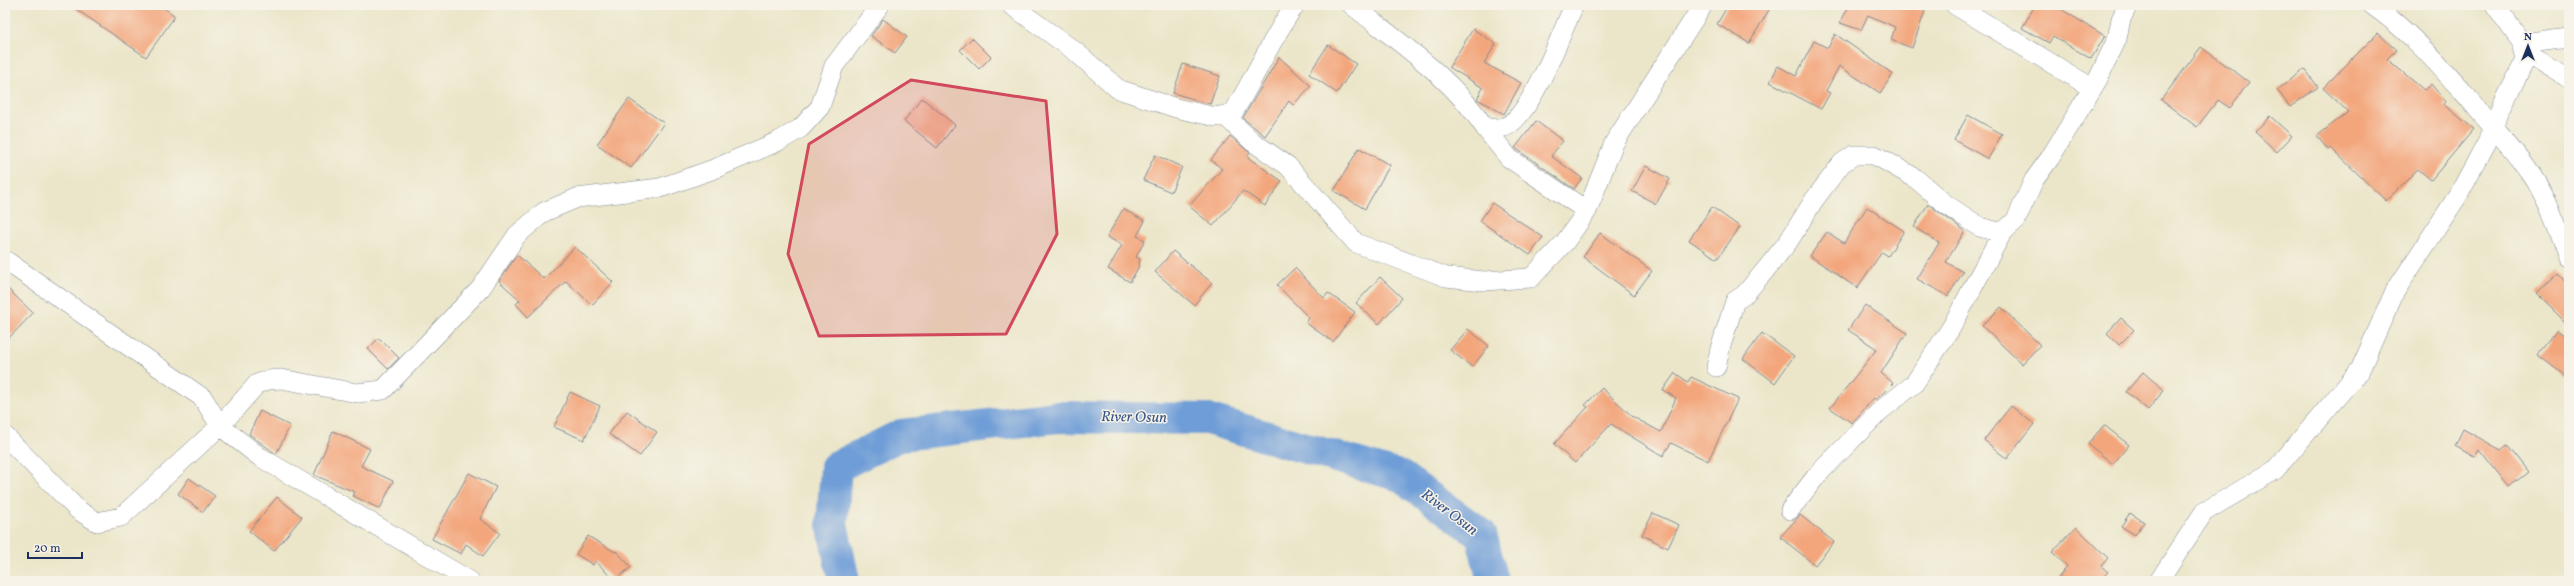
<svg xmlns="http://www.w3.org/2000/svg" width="2574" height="586" font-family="Vollkorn,serif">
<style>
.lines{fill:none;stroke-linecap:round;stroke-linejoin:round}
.river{stroke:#6e9dd7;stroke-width:32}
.building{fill:#f3a67c}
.minor-casing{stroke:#838a94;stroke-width:20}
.minor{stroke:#fff;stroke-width:19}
.marked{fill:#d1495b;fill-opacity:0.2;stroke:#d1495b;stroke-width:3;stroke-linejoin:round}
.labels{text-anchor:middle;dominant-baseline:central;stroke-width:3;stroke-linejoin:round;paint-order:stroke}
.water-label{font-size:15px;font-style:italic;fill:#385688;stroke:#f7f3e8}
</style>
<rect width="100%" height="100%" fill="#f7f3e8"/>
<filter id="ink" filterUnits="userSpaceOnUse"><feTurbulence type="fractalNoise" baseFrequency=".025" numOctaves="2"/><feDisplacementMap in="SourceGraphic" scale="8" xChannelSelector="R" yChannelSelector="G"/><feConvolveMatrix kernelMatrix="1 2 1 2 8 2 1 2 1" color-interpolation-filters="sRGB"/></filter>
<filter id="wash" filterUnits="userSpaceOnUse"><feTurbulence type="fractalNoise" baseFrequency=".012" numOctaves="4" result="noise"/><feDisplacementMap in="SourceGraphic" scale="16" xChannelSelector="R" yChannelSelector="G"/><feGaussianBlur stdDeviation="0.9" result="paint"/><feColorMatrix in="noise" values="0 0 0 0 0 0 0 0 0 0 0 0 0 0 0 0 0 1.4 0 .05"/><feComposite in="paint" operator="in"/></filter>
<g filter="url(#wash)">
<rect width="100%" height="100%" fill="#ebe6c9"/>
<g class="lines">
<path class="river" d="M844,581L832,524L836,467L901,435L1058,417L1207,419L1400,476L1481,534L1493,581"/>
</g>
<g id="blocks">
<path class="building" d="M70,5H160L175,16L146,57Z
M1728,5H1772L1749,43L1717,24Z
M1846,5H1906L1925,11L1912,48L1891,40L1895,27L1868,15L1861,30L1840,23L1849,6Z
M2035,5H2054L2105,36L2091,59L2053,36L2049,43L2022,28Z
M883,19L907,37L895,53L871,36Z
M1473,29L1496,44L1484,63L1521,83L1504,114L1477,99L1483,88L1449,67Z
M2378,33L2396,50L2387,59L2424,90L2431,84L2446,102L2443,104L2474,129L2431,180L2418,169L2386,201L2331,148L2328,150L2317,136L2348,112L2323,88Z
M1835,34L1893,74L1880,93L1839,66L1826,91L1830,93L1821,109L1770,82L1778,66L1796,76L1814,41L1828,48Z
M972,38L991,57L979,69L960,50Z
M1328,45L1356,64L1337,93L1309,74Z
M2201,47L2249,82L2230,108L2218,100L2197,127L2161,100Z
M1279,57L1311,86L1293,105L1289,101L1265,136L1243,118Z
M1183,64L1220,76L1210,104L1173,93Z
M2305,69L2318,87L2290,107L2277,90Z
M922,98L955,125L937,148L904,121Z
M629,99L664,123L631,168L597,144Z
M1968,115L2002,134L1988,159L1954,140Z
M2270,116L2292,136L2277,152L2255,132Z
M1536,121L1563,141L1551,156L1582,178L1574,189L1515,148Z
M1230,136L1250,153L1247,157L1282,181L1265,206L1243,191L1213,226L1189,206L1222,169L1211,160Z
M1359,148L1390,165L1365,209L1334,191Z
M1155,155L1182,167L1171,192L1143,180Z
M1646,166L1670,179L1656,204L1632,191Z
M1492,203L1543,237L1530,255L1480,221Z
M1928,204L1965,231L1946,262L1963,272L1948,296L1917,279L1939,243L1914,227Z
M1712,207L1740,227L1717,259L1689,240Z
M1867,207L1904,231L1888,256L1882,252L1857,288L1810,256L1827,232L1844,243Z
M1123,209L1145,221L1137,236L1145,240L1136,257L1140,259L1138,268L1130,282L1108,269L1122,245L1107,237Z
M1600,233L1652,271L1634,295L1583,257Z
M575,247L613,282L592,305L566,281L528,317L516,304L520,300L499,281L517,255L544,279Z
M1173,251L1212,283L1194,305L1155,272Z
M1295,268L1324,298L1328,293L1355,312L1333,342L1306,323L1309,318L1277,285Z
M2558,274L2569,286V326L2537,294Z
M1380,277L1402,298L1379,324L1356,303Z
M5,286L33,313L5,342Z
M1865,305L1907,333L1881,373L1893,383L1876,400L1874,398L1852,423L1830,408L1877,349L1848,330Z
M2001,307L2040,345L2022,364L1982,326Z
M2121,318L2134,330L2119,345L2107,333Z
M1468,329L1489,346L1472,367L1450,350Z
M2557,331L2569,340V379L2538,355Z
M1762,333L1794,356L1775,383L1743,359Z
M379,338L399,358L388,369L368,349Z
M2143,372L2164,390L2148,410L2126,392Z
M1675,373L1688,382L1691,377L1738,399L1708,461L1671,443L1663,456L1611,424L1575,463L1554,444L1588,407L1585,405L1602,388L1633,417L1661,432L1676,398L1663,390Z
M570,392L600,406L584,440L554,427Z
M2011,406L2034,424L2007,459L1984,440Z
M260,411L290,426L276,454L249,434Z
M627,411L657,432L640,456L609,434Z
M2104,425L2129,445L2113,464L2088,444Z
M2463,429L2501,450L2507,445L2528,472L2509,487L2479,449L2474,457L2455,446Z
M333,431L370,449L361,466L393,481L380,509L353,496L355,492L314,475Z
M469,473L496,487L480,519L500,533L483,556L466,544L461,554L432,539Z
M189,478L215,496L203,512L178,494Z
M277,497L302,517L274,551L249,531Z
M1653,513L1679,525L1668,548L1642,535Z
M2130,513L2144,522L2135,535L2121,526Z
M1800,515L1834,542L1815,565L1780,537Z
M2076,527L2108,558L2101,566L2108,572L2099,581H2056L2067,566L2052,552Z
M588,536L615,552L616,551L631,567L614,581L596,561L593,565L576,554Z"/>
</g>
</g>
<g filter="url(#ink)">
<use href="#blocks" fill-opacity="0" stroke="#838a94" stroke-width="1"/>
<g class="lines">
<g class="minor-casing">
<path id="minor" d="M1011,5L1076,52L1118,89L1176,108L1216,117L1233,113C1255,77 1271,39 1295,5
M1352,5C1398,42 1453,78 1485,128C1491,128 1502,129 1507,126C1532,113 1562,32 1574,5
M1955,5L2092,88
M2372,5C2412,33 2438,64 2470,100C2489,124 2511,145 2528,170C2547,196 2559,229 2569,258
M2522,43L2569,37
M2526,53L2569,79
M1224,115L1253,142L1288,166L1356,243L1446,277L1484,281L1531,278L1565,242L1587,211L1614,143L1703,5
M1485,128L1509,158L1587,211
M5,260L203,398L220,426L260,457L470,581
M1716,367L1720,349L1735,301L1744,295L1763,273L1788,242L1814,200L1842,163L1854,155H1874L1884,160L1915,178L1944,203L1980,227L2002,233L2016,220L2034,180L2050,158L2098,79L2117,39L2121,19L2128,5
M5,436L78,510L97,522L121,517L220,426L257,384L268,380L281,379L357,393L383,390L481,288L517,235L544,212L577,198L660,188L714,169L779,141L801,128L820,107L834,66L880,5
M1790,510L1818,474L1880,411L1914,384L1951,328L2002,233
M2159,581L2204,512L2275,470L2360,370L2394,293L2459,194L2495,127L2499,112L2526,59L2522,43L2495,5"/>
</g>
<use href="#minor" class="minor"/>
</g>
</g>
<path class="marked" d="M911,80L1046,101L1057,234L1006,334L819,336L788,254L809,144Z"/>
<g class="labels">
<g class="water-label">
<text transform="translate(1134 418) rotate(1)">River Osun</text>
<text transform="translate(1449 513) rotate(37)">River Osun</text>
</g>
</g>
<rect width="2574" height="586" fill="none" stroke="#f7f3e8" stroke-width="20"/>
<g transform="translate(2528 46)" stroke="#f7f3e8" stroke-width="3" paint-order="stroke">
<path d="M0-3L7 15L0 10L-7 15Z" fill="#1b2f5e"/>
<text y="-6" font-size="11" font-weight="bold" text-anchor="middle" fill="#1b2f5e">N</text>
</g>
<path d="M28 552v6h54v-6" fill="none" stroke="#1b2f5e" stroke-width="2"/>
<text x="34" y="552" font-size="12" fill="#1b2f5e" stroke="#f7f3e8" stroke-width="3" paint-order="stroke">20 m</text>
</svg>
